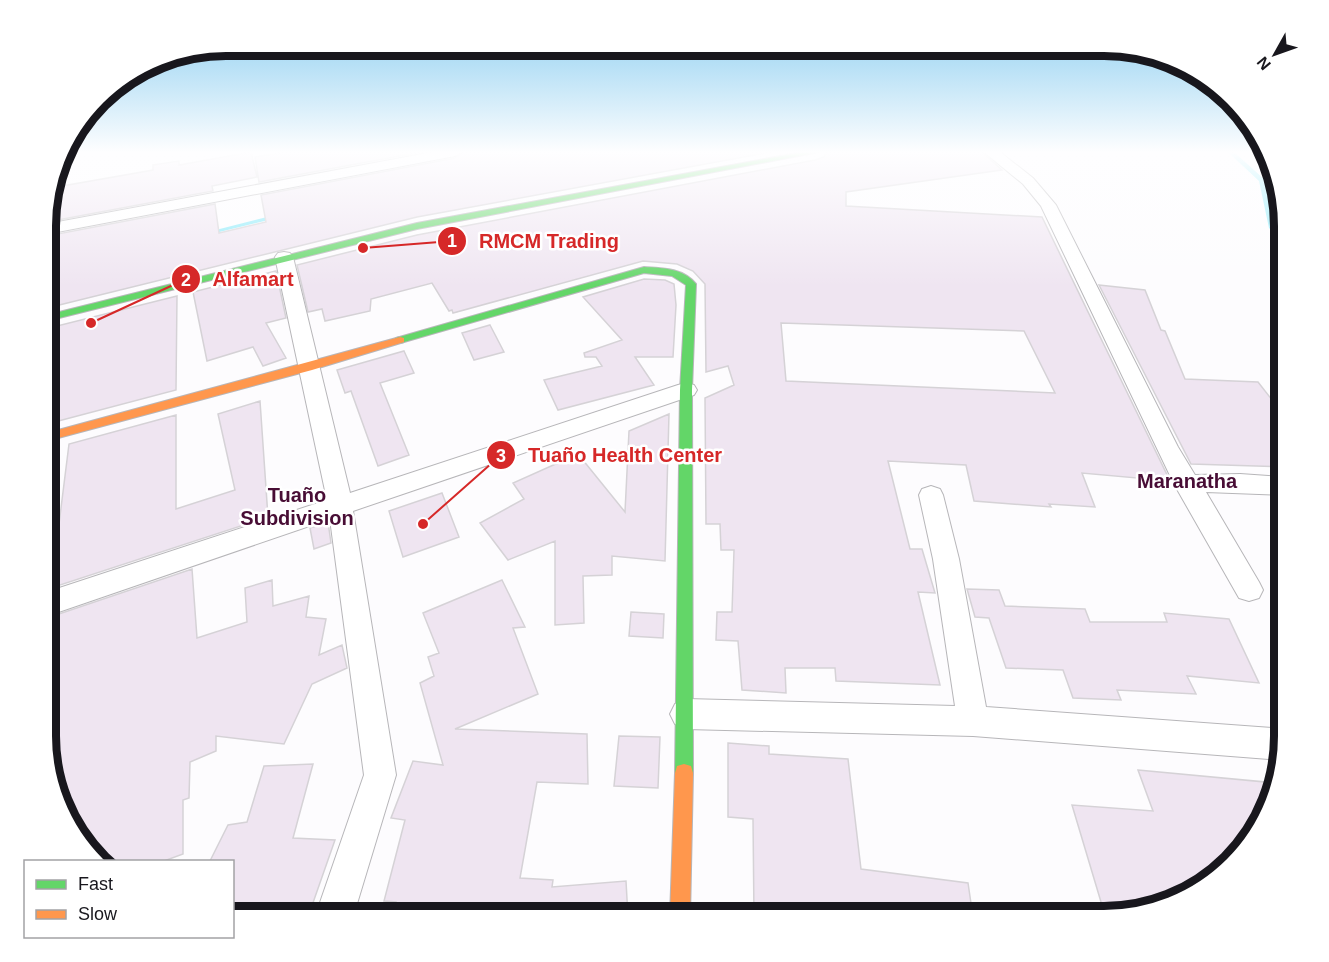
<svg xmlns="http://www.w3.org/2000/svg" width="1329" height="962" font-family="Arial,sans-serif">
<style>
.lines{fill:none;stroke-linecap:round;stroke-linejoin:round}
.stream{fill:#89eaf9;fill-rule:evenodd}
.building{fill:#efe5f1;stroke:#d5d2d6;stroke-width:1.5;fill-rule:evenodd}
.street-casing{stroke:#b7b6b9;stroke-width:2}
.fast-casing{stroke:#b7b6b9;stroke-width:2}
.slow-casing{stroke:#b7b6b9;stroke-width:2}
.street{fill:#fff;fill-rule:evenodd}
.fast{fill:#63d668;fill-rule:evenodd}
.slow{fill:#ff974d;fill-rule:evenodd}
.labels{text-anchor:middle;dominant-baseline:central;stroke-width:5;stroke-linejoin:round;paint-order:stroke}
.neighbourhood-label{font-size:20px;font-weight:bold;fill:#480d35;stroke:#fff}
.rim{fill:none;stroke:#18171d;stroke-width:8}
.leader{fill:none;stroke:#d62828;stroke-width:2}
.callout-dot{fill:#d62828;stroke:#fff;stroke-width:2}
.mark-label{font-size:18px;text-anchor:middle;font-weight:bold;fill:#fff}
.callout-label{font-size:20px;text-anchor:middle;font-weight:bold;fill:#d62828;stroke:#fff;stroke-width:5;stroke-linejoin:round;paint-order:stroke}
</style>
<rect width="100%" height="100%" fill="#fdfcfe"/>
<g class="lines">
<path class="stream" d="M1228,152H1234L1265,180L1275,227L1284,236V242L1269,228L1259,181Z
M275,215L278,217L277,218L207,235L204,233Z"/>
</g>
<path class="building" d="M251,152L257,177L212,186L213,191L47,222V202L51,188L153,170V165L179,161V165Z
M284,152H421L259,182L255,157Z
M464,152H771L417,217L47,308V236L215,204L219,233L266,222L261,195L455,158Z
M827,152H982L1002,170L846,192V206L1042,217L1170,481L1082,473L1095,507L1049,504L1051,507L974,501L966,465L888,461L910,549H922L935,593L918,592L940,685L836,681L835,668H785L786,693L742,690L738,641L716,640L717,612H732L734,550H721L720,524H706L705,398L734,385L728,366L706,372L705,284L693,271L677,264L643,261L453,313L452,310L449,311L432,283L371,299L370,311L325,321L322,309L308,312L297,265L417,235L815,160L824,157ZM781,323L1024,331L1055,393L786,381Z
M276,271L286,318L266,323L286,358L263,366L253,347L207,361L193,292Z
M644,279L665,280L674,284L676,305L673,357H635L654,385L558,410L544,380L602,366L596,357H585L584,353L622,340L583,297Z
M1099,285L1145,290L1161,330L1165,331L1185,379L1258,382L1276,405L1284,406V467L1191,464Z
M177,296L176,390L47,424V339L52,337L49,328Z
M490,325L504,352L474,360L462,333Z
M404,351L414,373L380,383L409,455L378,466L351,391L345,393L337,370Z
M260,401L268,517L51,588L69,444L176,415V509L235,490L218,414Z
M669,414L665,561L612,556V575L583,576L584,623L555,625V541L508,560L480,523L524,499L513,483L578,454L625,512L629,431Z
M442,493L459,537L403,557L389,511Z
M328,522L331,543L314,549L310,528Z
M192,569L197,638L247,622L245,588L272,580L273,606L309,596L306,617L326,619L319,655L342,645L347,668L312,684L284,744L216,736V751L190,762L189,798L183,800V854L164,861H100L69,826L46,760L47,618Z
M502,580L525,627L513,628L538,694L455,729L587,734L588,784L537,782L520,878L553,880L552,887L626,881L628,917H393L396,902L384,901L405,820L391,818L413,761L443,765L420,683L434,676L428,657L439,653L423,613Z
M967,589L999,590L1005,606L1085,609L1090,622H1167L1164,613L1229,619L1259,683L1187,676L1196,694L1117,690L1121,700L1073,698L1063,670L1006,668L989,618L975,617Z
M631,612L664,614L663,638L629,636Z
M619,736L660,737L658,788L614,786Z
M728,743L769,746V754L848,759L861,869L968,883L973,917H754L753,819L728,817Z
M313,764L293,838L335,840L308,917H232V861H210L228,825L247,822L264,766Z
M1138,770L1276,783L1270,805L1246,847L1184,898L1119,913L1104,912L1072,805L1153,811Z"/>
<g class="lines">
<g class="street-casing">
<path id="street" d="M433,152H462L455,156L47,234V224Z
M984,152H1000L1033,178L1056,205L1178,447L1195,475L1240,474L1284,477V495L1206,492L1259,582L1263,590L1259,598L1249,601L1239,598L1174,484L1041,206L1023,184Z
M284,252L290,253L293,257L350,493L678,385L686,383L694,385L697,390L694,395L353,511L396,775L353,917H315L364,775L330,519L47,616V592L327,500L275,257L278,253Z
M931,486L940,489L943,495L959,559L986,707L1284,729L1281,760L973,736L686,729L675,724L670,714L675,704L686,699L955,706L933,559L919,495L922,489Z"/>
</g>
<g class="fast-casing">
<path id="fast" d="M802,152H819L417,229L47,321V315L417,223Z
M644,267C663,268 683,268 696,284L692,390L693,773L691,780L684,782L677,780L675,773L680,390L686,285L672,276L644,273L404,342L400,343L394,340L396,338Z"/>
</g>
<g class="slow-casing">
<path id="slow" d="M400,337L404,338V342L312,370L47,441V433Z
M684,764L691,766L693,773L690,917H670L675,773L677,766Z"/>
</g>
<use href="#street" class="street"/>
<use href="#fast" class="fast"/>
<use href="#slow" class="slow"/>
</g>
<linearGradient id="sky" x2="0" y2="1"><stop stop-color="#82caef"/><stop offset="0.53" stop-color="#fefeff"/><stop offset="1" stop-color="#fefeff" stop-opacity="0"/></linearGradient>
<rect width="1329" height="287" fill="url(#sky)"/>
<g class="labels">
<g class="neighbourhood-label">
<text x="1187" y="481">Maranatha</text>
<text x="297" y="495">Tuaño<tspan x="297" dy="23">Subdivision</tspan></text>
</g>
</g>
<path d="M0 0H1329V962H0ZM226 56H1104A170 170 0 0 1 1274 226V736A170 170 0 0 1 1104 906H226A170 170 0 0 1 56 736V226A170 170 0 0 1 226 56Z" fill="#fff" fill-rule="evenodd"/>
<path class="rim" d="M226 56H1104A170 170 0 0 1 1274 226V736A170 170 0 0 1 1104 906H226A170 170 0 0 1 56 736V226A170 170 0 0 1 226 56Z"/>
<path class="leader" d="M363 248L452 241M91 323L186 279M423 524L501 455"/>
<g class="callout-dot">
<circle cx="363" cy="248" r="6"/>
<circle cx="91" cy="323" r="6"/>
<circle cx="423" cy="524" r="6"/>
<circle cx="452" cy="241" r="15"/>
<circle cx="186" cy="279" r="15"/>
<circle cx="501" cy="455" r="15"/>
</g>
<g class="mark-label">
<text x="452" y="247">1</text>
<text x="186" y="286">2</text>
<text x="501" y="462">3</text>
</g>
<g class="callout-label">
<text x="549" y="248">RMCM Trading</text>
<text x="253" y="286">Alfamart</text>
<text x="625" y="462">Tuaño Health Center</text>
</g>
<rect x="24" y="860" width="210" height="78" fill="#ffffff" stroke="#a3a2a5" stroke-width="1.5"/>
<rect x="36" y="880" width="30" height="9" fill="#63d668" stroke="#a3a2a5" stroke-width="1.5"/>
<text x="78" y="890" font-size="18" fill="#18171d">Fast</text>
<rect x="36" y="910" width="30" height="9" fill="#ff974d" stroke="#a3a2a5" stroke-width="1.5"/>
<text x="78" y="920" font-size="18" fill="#18171d">Slow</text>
<g transform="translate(1275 54) rotate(230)" stroke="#ffffff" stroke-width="4.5" paint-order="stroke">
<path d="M0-4.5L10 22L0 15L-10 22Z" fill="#18171d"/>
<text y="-9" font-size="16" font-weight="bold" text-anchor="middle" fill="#18171d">N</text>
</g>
</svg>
